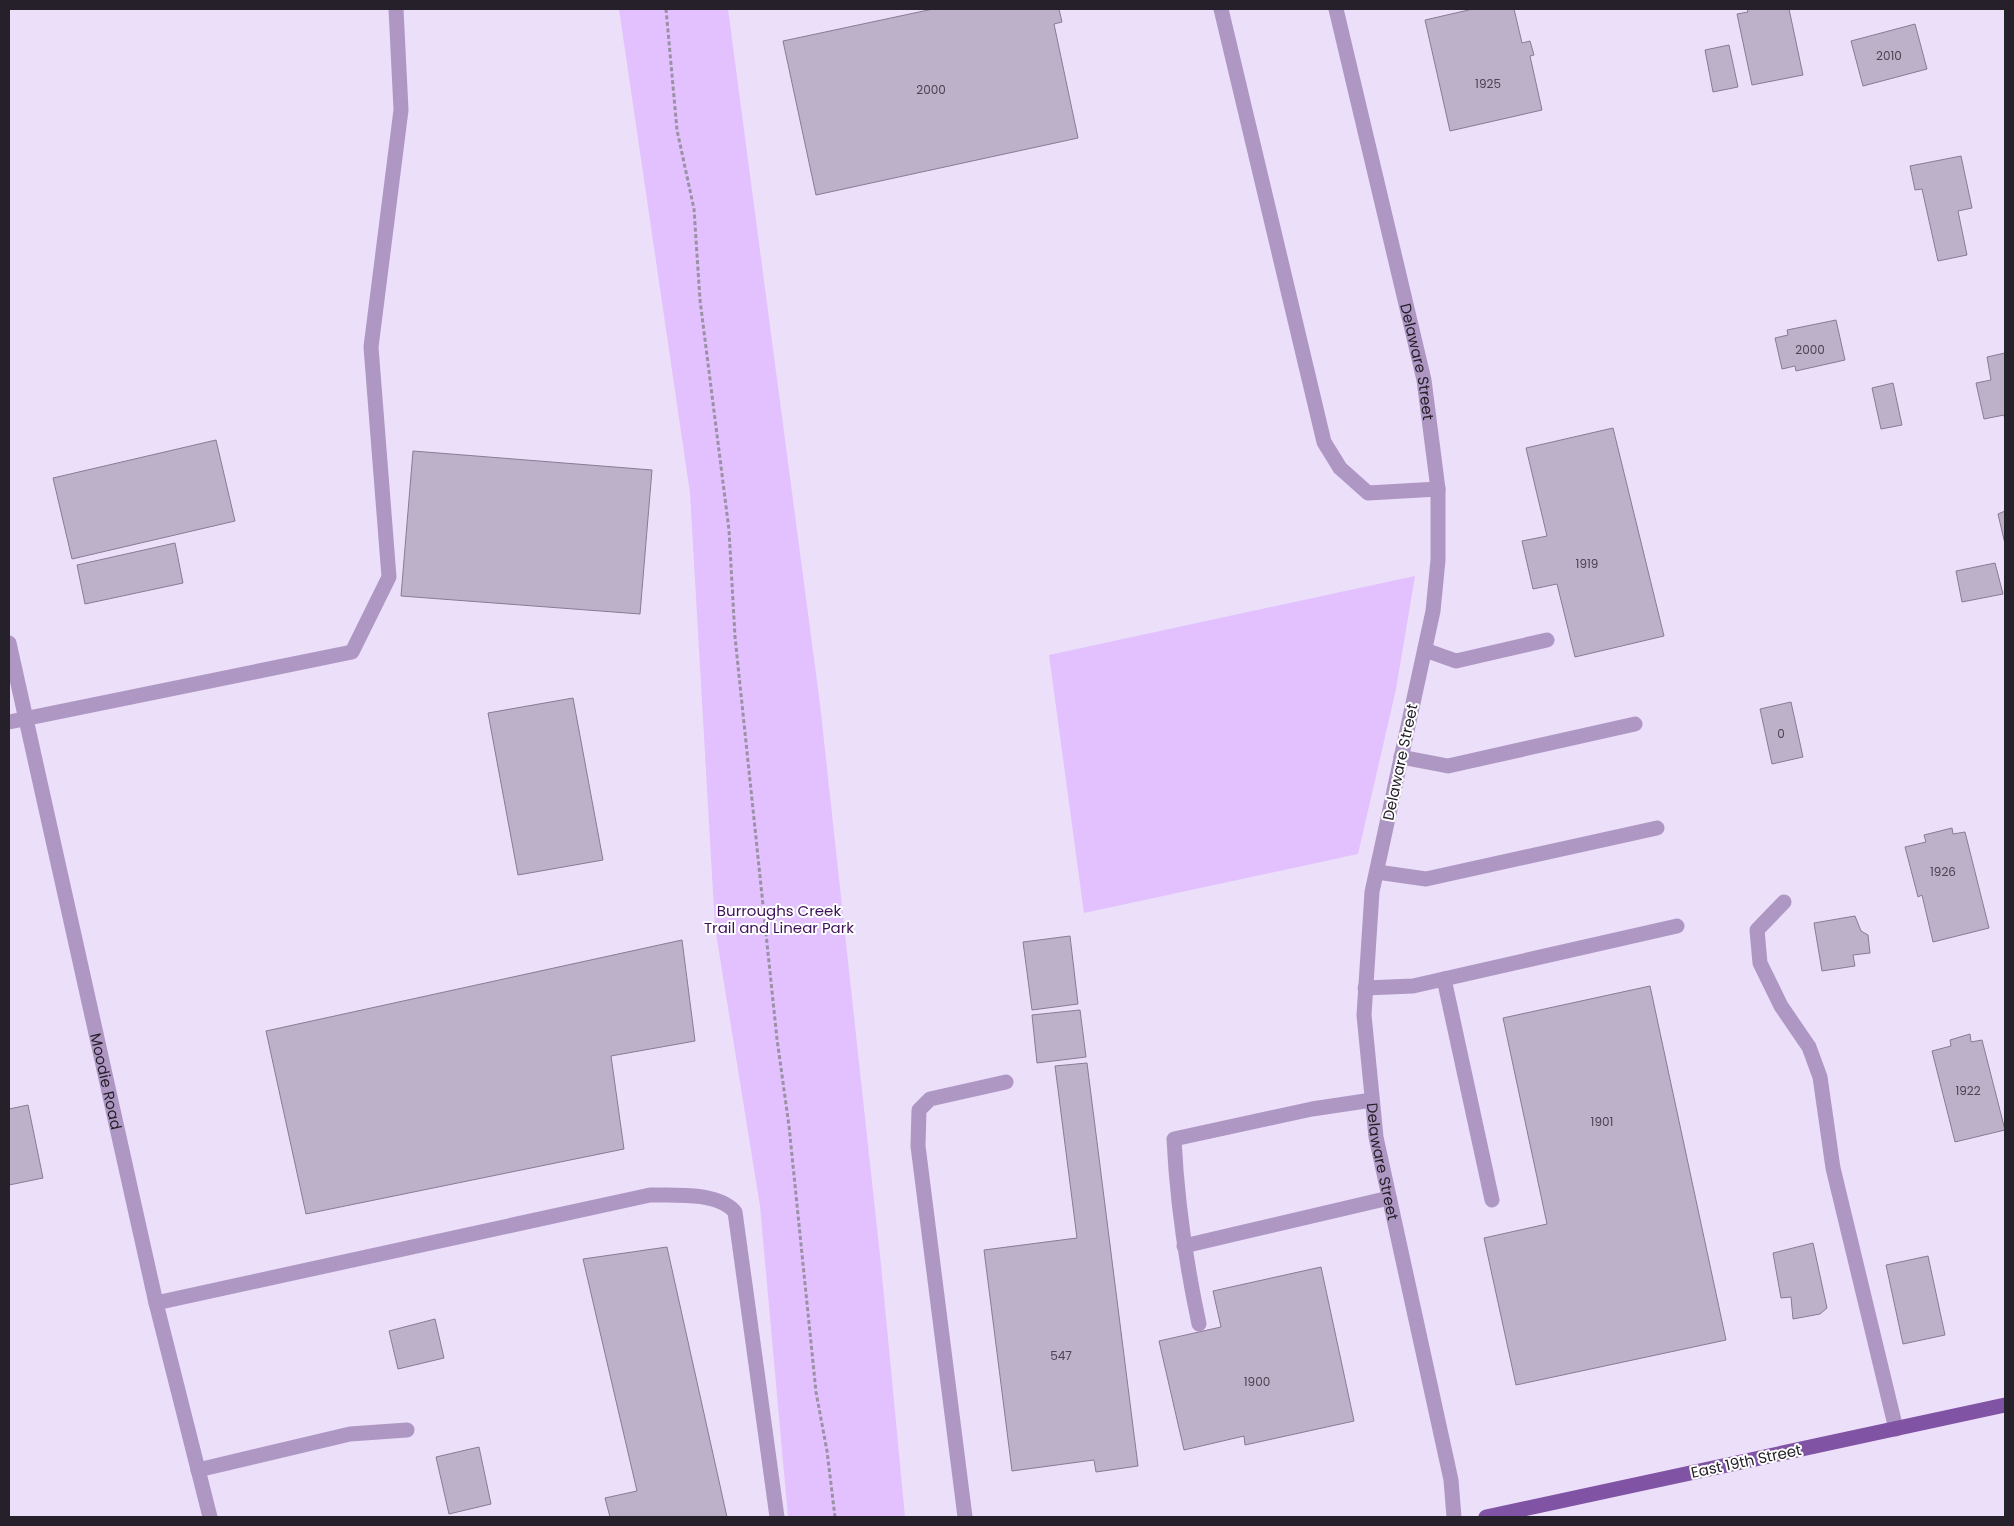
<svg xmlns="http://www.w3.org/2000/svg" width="2014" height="1526" font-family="Poppins,sans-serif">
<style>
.green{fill:#e2c1fe}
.building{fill:#bdb0c9;stroke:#887b93}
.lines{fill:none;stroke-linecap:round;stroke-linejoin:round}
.path{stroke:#9b91a4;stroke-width:3;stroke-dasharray:4 2.5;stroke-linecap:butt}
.minor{stroke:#af97c4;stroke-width:15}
.major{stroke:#8153a4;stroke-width:15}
.labels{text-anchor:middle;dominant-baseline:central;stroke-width:4;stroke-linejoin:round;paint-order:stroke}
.number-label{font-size:12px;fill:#4b4451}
.street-label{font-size:15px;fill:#252029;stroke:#fff}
.park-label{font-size:15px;fill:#3d1058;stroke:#fff}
</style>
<rect width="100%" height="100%" fill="#ecdff9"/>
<path class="green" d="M619,9H728L820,704L881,1265L905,1517H788L760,1206L715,927L690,493Z
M1415,576L1396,689L1358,854L1084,913L1049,655Z"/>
<path class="building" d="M933,9H1059L1062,22L1054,24L1078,138L816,195L783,41Z
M1473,9H1514L1522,43L1530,41L1534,55L1530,56L1542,110L1450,131L1425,20Z
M1747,9H1789L1803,75L1752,85L1737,14L1748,12Z
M1915,24L1927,69L1863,86L1851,41Z
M1729,45L1738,87L1713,92L1705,50Z
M1961,156L1972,208L1958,211L1967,255L1938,261L1922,189L1915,190L1910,166Z
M1836,320L1845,360L1796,371L1795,366L1782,369L1775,338L1788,335L1787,330Z
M2005,353V422L2004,415L1984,419L1976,383L1991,380L1987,357Z
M1893,383L1902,425L1881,429L1872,388Z
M1613,428L1664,636L1575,657L1557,584L1533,589L1522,541L1547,536L1526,448Z
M216,440L235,521L72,559L53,478Z
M413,451L652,470L640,614L401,596Z
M2005,511V544L1998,514Z
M175,543L183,583L85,604L77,565Z
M1995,563L2003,594L1962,602L1956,571Z
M573,698L603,860L518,875L488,713Z
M1791,702L1803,757L1772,764L1760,709Z
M1952,828L1953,834L1965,832L1989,928L1933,942L1922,895L1918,897L1905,847L1926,842L1924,835Z
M1855,916L1861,931L1868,935L1870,953L1853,955L1855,966L1822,971L1814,923Z
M1070,936L1078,1004L1032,1010L1023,942Z
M682,940L695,1041L611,1056L624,1149L306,1214L266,1031Z
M1650,986L1726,1340L1516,1385L1484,1238L1547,1224L1503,1018Z
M1080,1010L1086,1057L1037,1063L1032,1015Z
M1970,1034L1971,1042L1982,1040L2005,1130L1955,1142L1932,1051L1951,1046L1950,1040Z
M1087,1063L1138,1466L1096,1472L1094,1460L1012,1471L984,1250L1077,1238L1055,1066Z
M28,1105L43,1178L9,1185V1109Z
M1813,1243L1827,1308L1820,1314L1793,1319L1791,1297L1781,1298L1773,1253Z
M667,1247L727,1517H610L605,1498L637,1491L583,1259Z
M1928,1256L1945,1335L1903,1344L1886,1265Z
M1321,1267L1354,1421L1245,1445L1244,1436L1184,1450L1159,1341L1221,1327L1213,1291Z
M435,1319L444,1358L398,1369L389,1331Z
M479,1447L491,1504L449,1514L436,1457Z"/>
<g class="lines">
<path class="path" d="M666,9L677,130L694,209L700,300L729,530L735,637L777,1039L789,1126L816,1392L827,1451L835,1517"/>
<g class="minor">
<path d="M1221,9L1324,442L1340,468L1368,493L1438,489"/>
<path id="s1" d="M1336,9L1424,380L1438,489V560L1433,611L1372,892L1364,1015L1376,1137L1451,1480L1454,1517"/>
<path id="s2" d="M9,643L156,1303L210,1517"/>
<path d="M1425,650L1456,661L1547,640"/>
<path d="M9,722L352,652L389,577L371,347L401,110L396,9"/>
<path d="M1401,757L1448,766L1635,724"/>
<path d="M1377,872L1426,879L1657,828"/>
<path d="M1784,902L1757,930L1760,963L1781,1006L1809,1047L1820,1077L1833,1168L1896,1429"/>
<path d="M1444,979L1492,1200"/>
<path d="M1365,988L1413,986L1677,926"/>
<path d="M1184,1246L1389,1198"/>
<path d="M156,1303L650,1195C675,1195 718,1192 735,1212L777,1517"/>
<path d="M1199,1324C1186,1263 1177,1202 1174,1139L1312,1109L1372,1100"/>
<path d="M198,1470L350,1434L407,1430"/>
<path d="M965,1517L918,1146L919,1110L930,1099L1006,1082"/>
</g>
<path class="major" d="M1486,1517L2005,1405"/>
</g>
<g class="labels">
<g class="number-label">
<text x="1889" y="55">2010</text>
<text x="1488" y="83">1925</text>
<text x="931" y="89">2000</text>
<text x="1810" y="349">2000</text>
<text x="1587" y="563">1919</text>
<text x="1781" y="733">0</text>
<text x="1943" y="871">1926</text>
<text x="1968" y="1090">1922</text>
<text x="1602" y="1121">1901</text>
<text x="1061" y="1355">547</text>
<text x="1257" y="1381">1900</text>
</g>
<g class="street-label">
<text stroke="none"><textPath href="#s1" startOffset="362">Delaware Street</textPath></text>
<text transform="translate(1400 762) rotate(-78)">Delaware Street</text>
<text stroke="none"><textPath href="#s2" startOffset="449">Moodie Road</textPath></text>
<text stroke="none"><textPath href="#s1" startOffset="1172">Delaware Street</textPath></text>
<text transform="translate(1746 1461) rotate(-12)">East 19th Street</text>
</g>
<g class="park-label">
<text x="779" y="910">Burroughs Creek<tspan x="779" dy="17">Trail and Linear Park</tspan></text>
</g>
</g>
<rect width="2014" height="1526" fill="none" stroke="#252029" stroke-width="20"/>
</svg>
